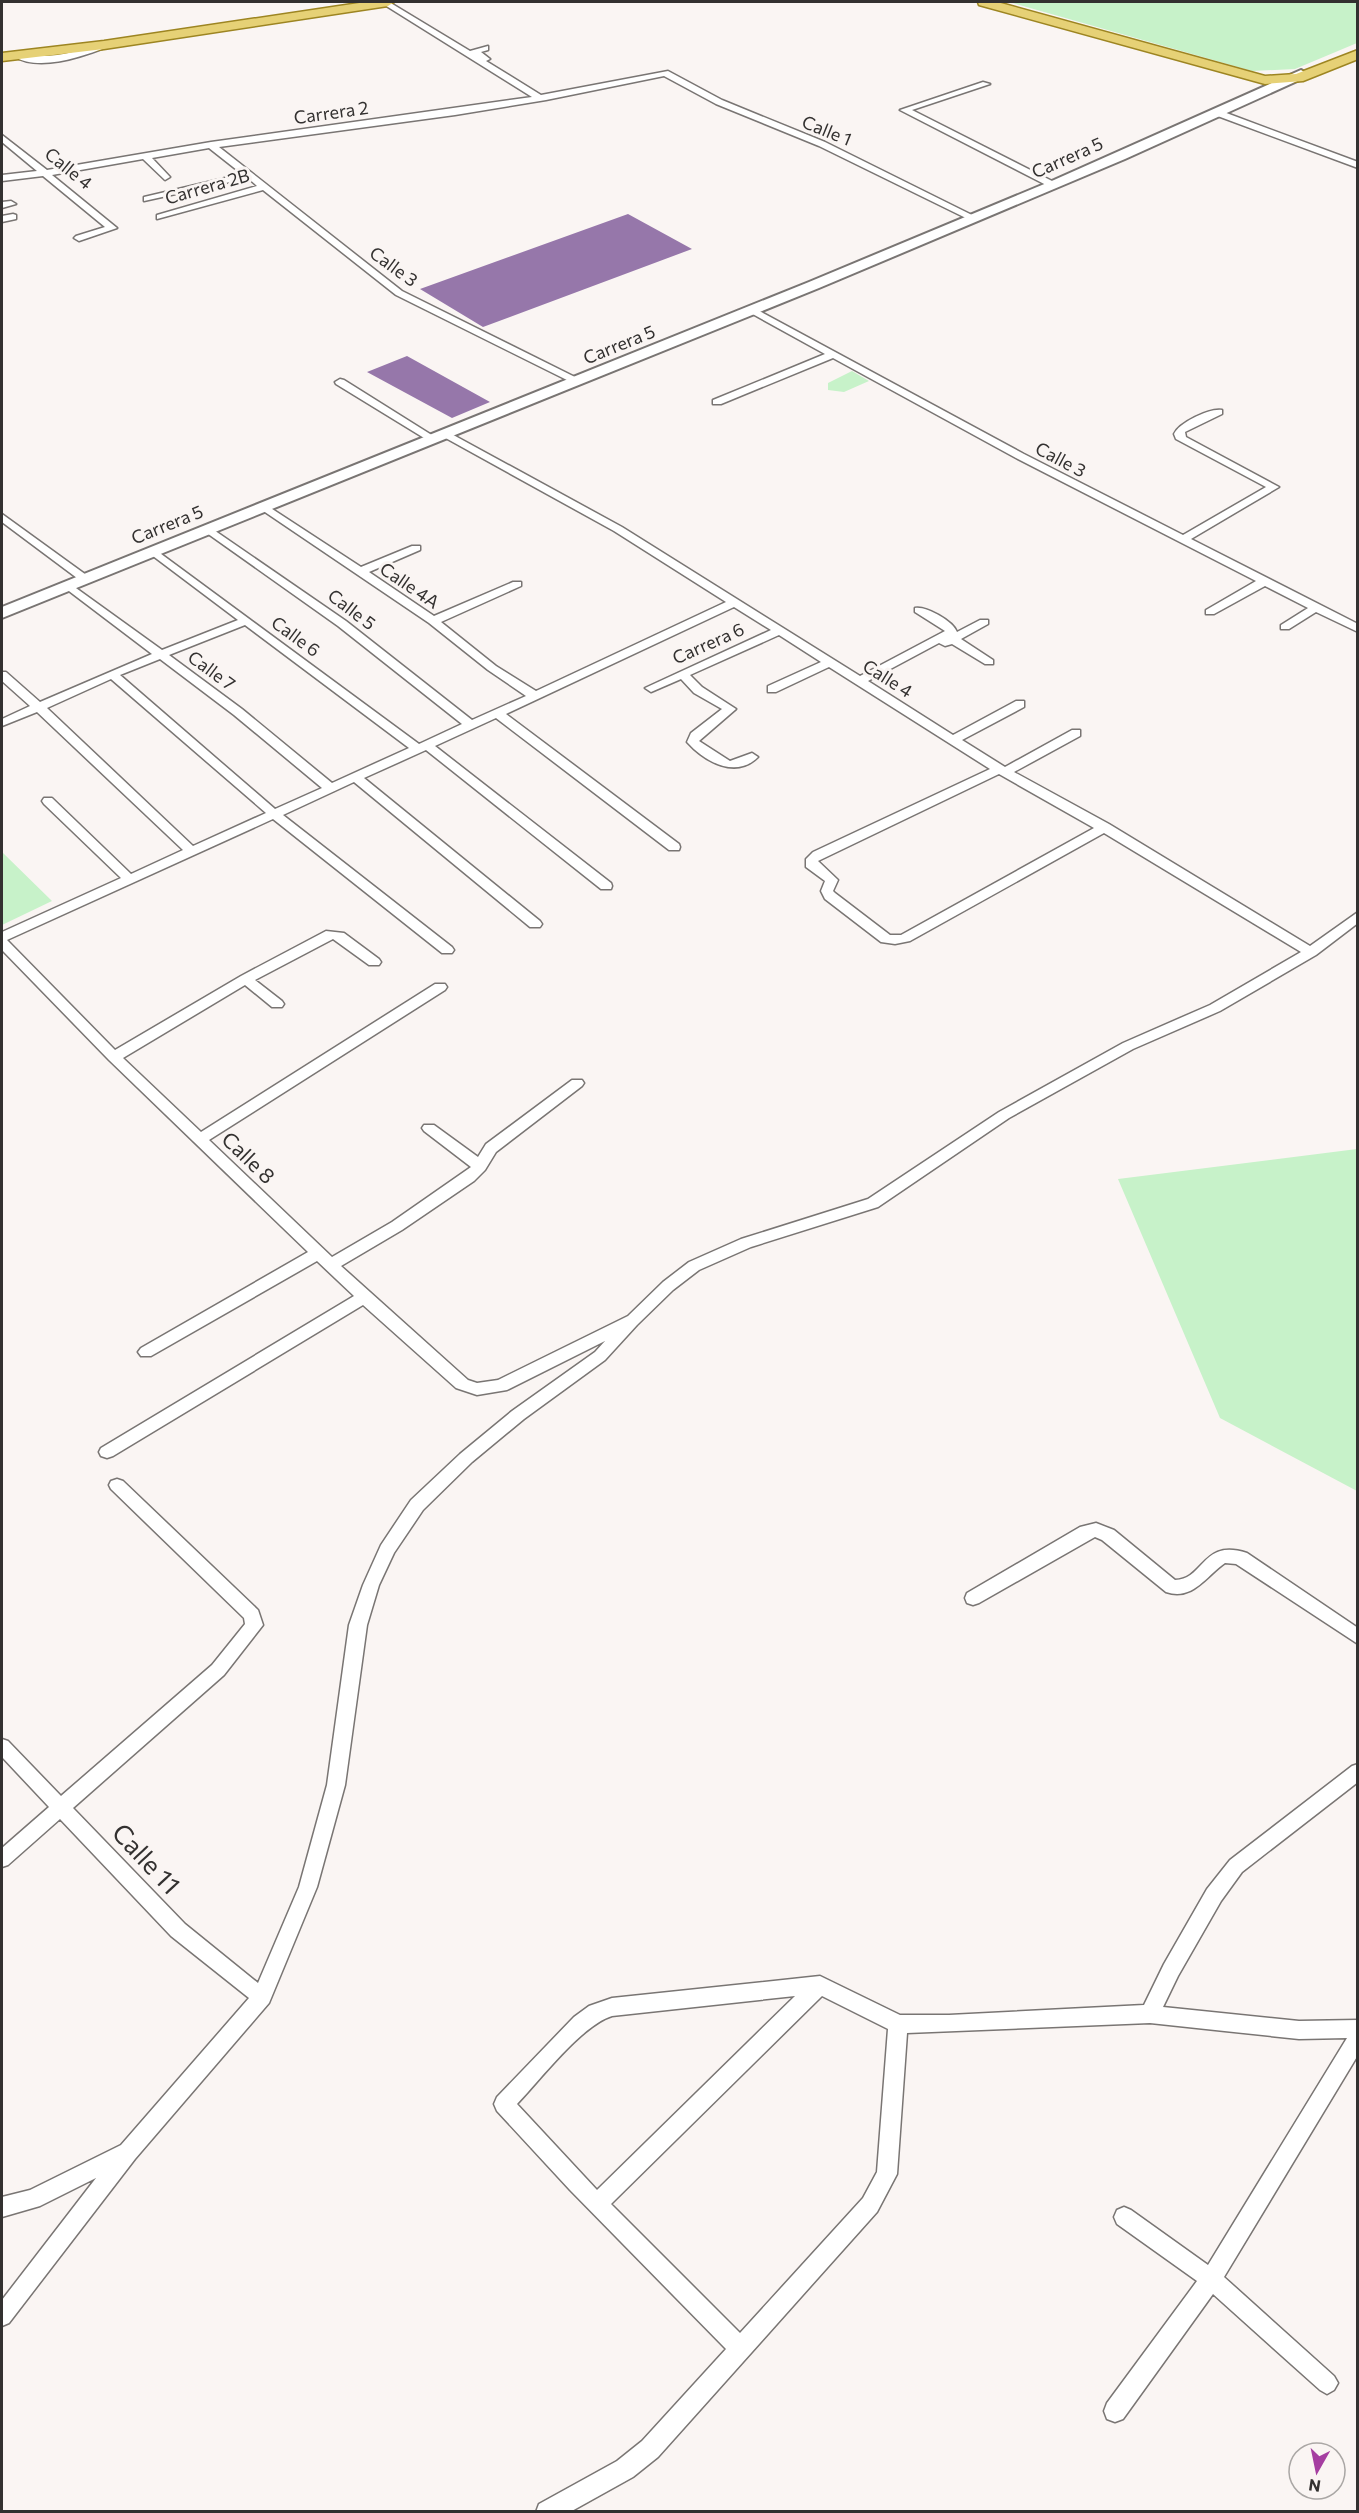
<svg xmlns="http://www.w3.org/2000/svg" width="1359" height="2513" font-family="Commissioner,sans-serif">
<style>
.green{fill:#c7f2c9}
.building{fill:#9677aa}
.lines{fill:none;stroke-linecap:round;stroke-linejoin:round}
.street-casing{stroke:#797573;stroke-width:3}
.secondary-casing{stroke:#797573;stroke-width:4}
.primary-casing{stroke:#9d8522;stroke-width:3}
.street{fill:#fff;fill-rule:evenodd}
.secondary{fill:#fff;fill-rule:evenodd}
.primary{fill:#e6d176;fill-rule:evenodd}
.labels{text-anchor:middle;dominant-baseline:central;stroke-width:6;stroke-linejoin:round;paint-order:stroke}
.far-street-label{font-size:18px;fill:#333130;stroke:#faf5f3}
.street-label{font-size:21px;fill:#333130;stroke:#faf5f3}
.near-street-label{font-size:26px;fill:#333130;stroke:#faf5f3}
</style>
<rect width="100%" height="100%" fill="#faf5f3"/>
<path class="green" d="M1009,2H1357V43L1295,69L1252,71Z
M852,371L869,381L844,392L828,390V383Z
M2,852L52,901L2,925Z
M1357,1149H1358L1357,1491L1220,1418L1118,1179Z"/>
<path class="building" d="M628,214L692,249L483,327L420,289Z
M407,356L490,402L452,418L367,372Z"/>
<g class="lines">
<g class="street-casing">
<path id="street" d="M380,2H389L470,51L488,46V50L481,52L490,59L486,61L541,95L668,71L722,100L825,142L980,219L972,221L819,146L716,104L664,76L546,100L455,115L219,147L402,291L581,380L582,382L577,385L396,295L263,190L157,219V215L257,186L248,178L144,201V197L242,174L209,148L152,158L170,177L165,180L143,159L52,175L117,228L79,241L74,238L76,236L105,227L43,176L2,181V175L37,171L2,142V135L47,170L211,142L532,97Z
M104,43L108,45L107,47C81,57 39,72 13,56L17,53C49,61 74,52 104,43Z
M983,82L990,84L912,110L1056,183V187H1050L900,110Z
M1215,111H1221L1358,162V168L1215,115Z
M2,202L11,201L16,204L2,208Z
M13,214L16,215V219L2,222V216Z
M752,307L1024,454L1183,535L1266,487L1176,439L1174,434C1179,423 1209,408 1222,410V414L1185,432L1186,437L1279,487L1191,539L1358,624V632L1316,612L1289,629H1281V625L1308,608L1265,586L1214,614H1206V610L1256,581L1016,458L833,358L721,404H713V400L825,354L749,312L747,310Z
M340,379L344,380L438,439L429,441L336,384L335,382Z
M446,431L622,527L860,676L945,631L915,612V608C926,606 953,621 957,632L980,620H988V624L961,639L993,660V664H985L952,644L945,646L939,643L868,681L953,735L1016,701H1024V707L962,740L1005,767L1072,730H1080V736L1014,772L1109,824L1310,946L1358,912V923L1316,955L1220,1011L1133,1049L1009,1118L878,1207L751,1247L699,1270L673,1290L637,1325L605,1360L524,1419L472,1462L423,1510L394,1553L379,1585L367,1625L345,1785L317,1887L269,2003L135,2159L9,2323L2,2326V2300L96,2178L40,2206L2,2217V2197L30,2190L121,2145L249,1998L171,1936L60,1819L8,1865L2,1867V1848L49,1807L2,1757V1739L8,1741L61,1796L212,1665L245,1624L244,1618L111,1489L109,1485L111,1481L117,1479L123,1481L258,1610L263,1625L224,1675L73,1808L185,1924L258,1983L299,1887L327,1785L349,1625L363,1585L381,1545L411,1500L460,1454L512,1411L595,1352L605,1341L507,1390L477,1395L456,1388L363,1305L113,1456L107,1458L101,1456L99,1452L101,1448L354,1296L317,1261L151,1356H141L138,1352L141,1348L308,1252L109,1060L2,950V932L121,878L44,804L42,801L44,798H52L131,874L183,850L37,712L2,726V719L30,706L2,681V672H6L40,702L152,654L65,588L63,586L69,583L162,650L238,620L149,553V549L153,548L419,744L462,724L338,626L204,531L203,529L208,526L346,621L472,720L526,696L488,670L429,623L259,508V504L263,503L361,567L412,546H420V550L369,572L434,616L513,582H521V586L441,622L496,666L536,691L726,602L614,531L442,436V432ZM734,607L771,630L645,688L651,692L681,679L694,693L722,709L691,733L687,742C705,762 736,779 758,757L752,753L730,761L699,741L736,709L702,687L690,675L779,635L821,662L768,686V692H776L829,667L990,769L813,852L806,859V867L825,881L821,891L825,899L881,942L895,944L910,941L1104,833L1301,952L1210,1005L1123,1043L999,1112L868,1199L741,1239L689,1262L663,1282L628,1316L498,1380L477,1383L468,1380L341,1266L402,1230L474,1181L485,1170L496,1152L582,1086L584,1083L582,1080H572L486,1144L478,1157L434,1125H424L422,1128L424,1131L471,1167L392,1222L332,1257L209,1140L445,990L447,987L445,984H435L201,1132L123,1058L245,985L272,1007H282L284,1004L282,1001L255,980L333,939L369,965H379L381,962L379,959L344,933L326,931L241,976L115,1050L7,940L273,819L442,953H452L454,950L452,947L283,815L354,782L530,927H540L542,924L540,921L364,778L426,750L601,889H611L612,886L611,883L435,746L496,718L669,850H679L680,847L679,844L506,714ZM245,625L409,748L332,783L242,709L169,655ZM160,659L234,715L322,788L275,809L120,675ZM111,679L266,813L193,846L47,708ZM999,774L1094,828L901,935H890L835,893L833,891L838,880L818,861Z
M2,514L89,577V581H81L2,522Z
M1096,1523L1114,1530L1175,1580C1205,1579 1202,1538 1247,1553L1358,1628V1644L1236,1564L1225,1563C1206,1576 1193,1601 1166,1592L1102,1540L1095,1537L979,1603L973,1605L967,1603L965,1598L967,1593L1080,1527Z
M1358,1764V1782L1242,1872L1221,1901L1178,1976L1163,2007L1299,2021L1358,2020V2055L1224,2277L1334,2376L1338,2383L1334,2390L1327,2394L1320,2390L1213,2294L1123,2419L1115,2422L1107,2419L1104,2411L1107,2403L1197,2281L1117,2224L1114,2217L1117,2210L1124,2207L1131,2210L1208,2265L1347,2038L1299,2039L1150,2023L907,2033L897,2174L877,2212L658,2457L633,2477L570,2512H536L539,2504L617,2461L642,2441L726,2349L570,2190L497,2111L494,2104L497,2097L574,2017L589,2006L612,1998L820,1976L900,2015H949L1144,2005L1164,1964L1207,1889L1230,1860L1352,1766ZM795,1996L597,2190L517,2104C540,2080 582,2025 612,2016ZM822,1996L888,2029L877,2172L863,2198L740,2333L611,2204Z"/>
</g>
<g class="secondary-casing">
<path id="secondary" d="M1301,70L1307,74L1306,77L1125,159L819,288L2,618V607L809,282L1054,180Z"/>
</g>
<g class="primary-casing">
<path id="primary" d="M366,2H394L388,6L104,49L2,61V53L104,41Z
M978,2H997L1265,76L1296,74L1358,50V59L1303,81L1265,84L979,5Z"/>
</g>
<use href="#street" class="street"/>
<use href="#secondary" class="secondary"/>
<use href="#primary" class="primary"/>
</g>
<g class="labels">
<g class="far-street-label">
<text transform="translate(331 112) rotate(-8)">Carrera 2</text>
<text transform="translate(827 130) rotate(22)">Calle 1</text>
<text transform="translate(1067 157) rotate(-24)">Carrera 5</text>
<text transform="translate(69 168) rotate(39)">Calle 4</text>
<text transform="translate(207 186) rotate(-16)">Carrera 2B</text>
<text transform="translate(394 266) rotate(36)">Calle 3</text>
<text transform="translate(619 344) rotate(-22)">Carrera 5</text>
<text transform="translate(1061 459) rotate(28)">Calle 3</text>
<text transform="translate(167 524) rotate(-22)">Carrera 5</text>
<text transform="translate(410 585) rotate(34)">Calle 4A</text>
<text transform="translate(352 609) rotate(37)">Calle 5</text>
<text transform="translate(296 636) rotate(36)">Calle 6</text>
<text transform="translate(708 643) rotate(-24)">Carrera 6</text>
<text transform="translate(212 670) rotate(36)">Calle 7</text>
<text transform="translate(888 678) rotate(32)">Calle 4</text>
</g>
<g class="street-label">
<text transform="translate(249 1157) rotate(44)">Calle 8</text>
</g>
<g class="near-street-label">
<text transform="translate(147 1858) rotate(47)">Calle 11</text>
</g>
</g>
<rect width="1359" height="2513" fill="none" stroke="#333130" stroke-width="6"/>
<g transform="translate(1317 2471) rotate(189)"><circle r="28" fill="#faf5f3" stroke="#aaa7a5" stroke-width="1.5"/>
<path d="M0-4.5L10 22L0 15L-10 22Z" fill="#a53ea1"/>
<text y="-9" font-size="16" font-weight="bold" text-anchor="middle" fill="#333130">N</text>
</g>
</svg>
